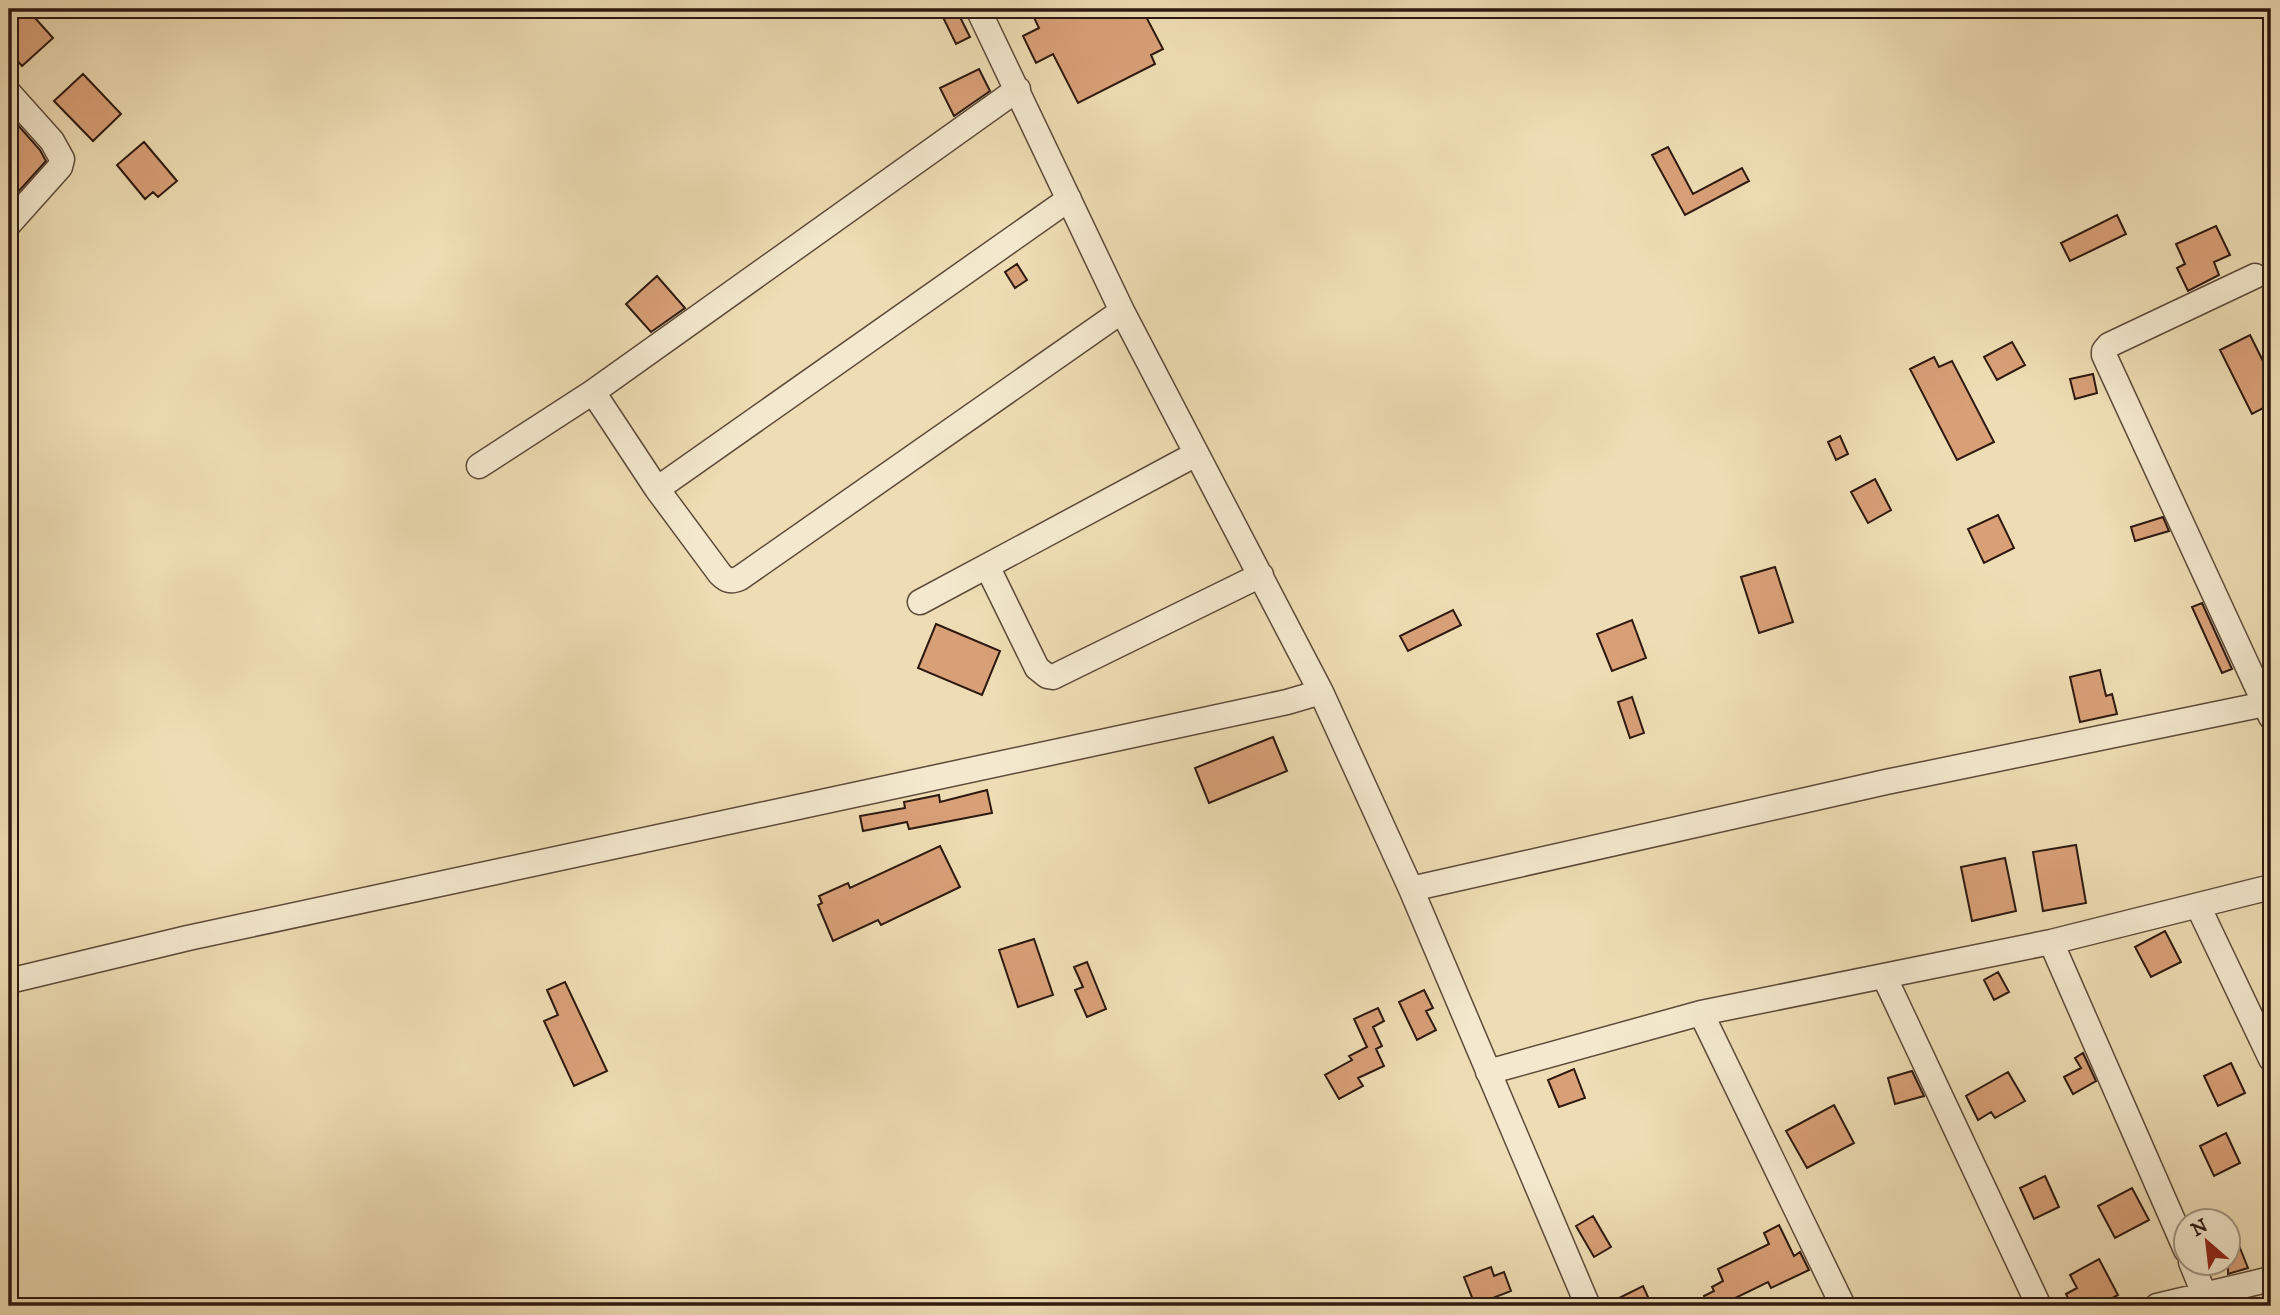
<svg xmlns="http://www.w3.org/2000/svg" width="2280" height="1315" font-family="'IM FELL DW Pica',serif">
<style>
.building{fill:#d9a078;stroke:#2d1910;stroke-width:2}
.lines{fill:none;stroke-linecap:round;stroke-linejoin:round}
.minor-casing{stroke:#5d4a39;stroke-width:27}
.minor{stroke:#f4e9ce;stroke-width:24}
</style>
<rect width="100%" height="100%" fill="#eeddb4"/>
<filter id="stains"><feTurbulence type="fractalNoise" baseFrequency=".00286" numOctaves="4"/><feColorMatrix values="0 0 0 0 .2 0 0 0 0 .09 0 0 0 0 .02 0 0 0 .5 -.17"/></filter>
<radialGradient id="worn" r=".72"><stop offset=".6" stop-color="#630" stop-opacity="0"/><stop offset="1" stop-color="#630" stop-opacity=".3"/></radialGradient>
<path class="building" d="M9,9H27L53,38L22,66L9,51Z
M939,9H956L970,37L956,44Z
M1030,9H1142L1163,49L1151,55L1155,64L1078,103L1053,54L1036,63L1023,36L1039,28Z
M979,69L990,91L954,116L940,88Z
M83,74L121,114L93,141L54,101Z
M9,115L40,150L46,161L9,202Z
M144,142L177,181L158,197L153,192L145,199L117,165Z
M1668,147L1693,194L1742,168L1749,181L1685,215L1652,155Z
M2117,215L2126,234L2070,261L2061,243Z
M2216,226L2230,255L2214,262L2219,275L2188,291L2177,268L2185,264L2176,244Z
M1017,264L1027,280L1015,288L1005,272Z
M657,276L685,308L651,332L626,304Z
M2250,335L2271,377V404L2252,414L2220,350Z
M2012,342L2025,365L1997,380L1984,357Z
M1934,357L1939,367L1952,361L1994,442L1957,460L1910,369Z
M2093,374L2097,393L2075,399L2070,379Z
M1840,436L1848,454L1836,460L1828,442Z
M1875,479L1891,510L1868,523L1851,492Z
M1998,515L2014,548L1984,563L1968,529Z
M2163,517L2169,531L2135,541L2131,527Z
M1775,567L1793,622L1759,633L1741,577Z
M2202,603L2232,669L2222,673L2192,607Z
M1453,610L1461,625L1408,651L1400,636Z
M1632,620L1646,658L1612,671L1597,634Z
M936,624L1000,651L982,695L918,668Z
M2100,670L2106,696L2112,694L2117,714L2080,722L2070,677Z
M1632,697L1644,733L1630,738L1618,702Z
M1273,737L1287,771L1209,803L1195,768Z
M987,790L992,813L909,829L907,822L863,831L860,816L905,808L904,802L939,795L940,802Z
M2076,845L2086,903L2043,911L2033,852Z
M940,846L960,887L881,925L878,920L833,941L818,905L822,903L819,896L848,883L850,888Z
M2005,858L2016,911L1972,921L1961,867Z
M2165,931L2181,962L2151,977L2135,947Z
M1034,939L1053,995L1018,1007L999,950Z
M1087,962L1106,1009L1087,1017L1075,990L1083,987L1074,967Z
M1998,972L2009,992L1994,1000L1984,980Z
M565,982L607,1071L574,1086L544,1021L558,1015L547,990Z
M1424,990L1433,1008L1426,1011L1436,1030L1417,1040L1399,1002Z
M1378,1008L1384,1021L1373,1027L1382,1046L1376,1049L1384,1066L1358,1078L1363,1086L1339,1099L1325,1075L1352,1060L1349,1056L1367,1047L1354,1019Z
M2083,1053L2096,1081L2073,1094L2064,1077L2081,1068L2075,1058Z
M2231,1063L2245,1093L2218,1106L2204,1076Z
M1574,1069L1585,1098L1559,1107L1548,1080Z
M1912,1071L1924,1096L1895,1104L1888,1078Z
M2008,1072L2025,1101L1995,1118L1991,1112L1978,1120L1966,1096Z
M1834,1105L1854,1143L1807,1168L1786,1131Z
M2226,1133L2240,1163L2214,1176L2200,1146Z
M2045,1176L2059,1207L2034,1219L2020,1188Z
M2132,1188L2149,1220L2115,1238L2098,1206Z
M1593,1216L1611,1247L1594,1257L1576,1226Z
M2228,1218L2248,1268L2228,1274Z
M1779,1225L1794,1256L1800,1252L1809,1270L1771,1288L1768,1282L1719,1306H1709L1704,1296L1714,1291L1712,1287L1723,1281L1718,1269L1769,1244L1764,1233Z
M2099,1259L2118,1295L2098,1306H2072L2066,1294L2077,1288L2070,1275Z
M1491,1267L1494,1276L1504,1272L1511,1291L1475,1305L1464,1277Z
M1643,1286L1652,1306H1603Z"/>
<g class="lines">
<g class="minor-casing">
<path id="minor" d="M9,93L52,141L62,159L60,167L9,224
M2255,276L2109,345L2104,351V355L2271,717
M593,392L657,489L720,574C727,581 731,582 740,578L1122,311
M479,466L593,392L1018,89
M657,489L1069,199
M987,566L1037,668L1047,676L1053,677L1261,575
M920,602L1196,454
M1321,692L1411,889L1588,1306
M1411,889L1886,782L2265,704
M2198,906L2271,1059
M2051,942L2186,1250
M1884,976L2039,1306
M9,981L188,938L1287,702L1321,692L1122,311L978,9
M1701,1013L1843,1306
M1488,1072L1701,1013L2051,942L2271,887
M2191,1262L2204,1294
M2157,1306L2271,1279"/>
</g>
<use href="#minor" class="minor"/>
</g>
<rect width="2280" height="1315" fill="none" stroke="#eeddb4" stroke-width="35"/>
<rect x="10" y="10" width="2259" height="1294" fill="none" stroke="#2d1910" stroke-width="3.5"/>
<rect x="18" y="18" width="2245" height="1280" fill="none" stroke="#2d1910" stroke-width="2"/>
<g transform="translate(2207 1242) rotate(332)"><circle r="33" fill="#f4e9ce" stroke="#a49682" stroke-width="2"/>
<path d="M0-5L12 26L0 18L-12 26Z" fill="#8f2418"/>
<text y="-10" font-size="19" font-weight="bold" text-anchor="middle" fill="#2d1910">N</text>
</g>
<rect width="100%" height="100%" filter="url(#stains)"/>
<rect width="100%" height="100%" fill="url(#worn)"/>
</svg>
